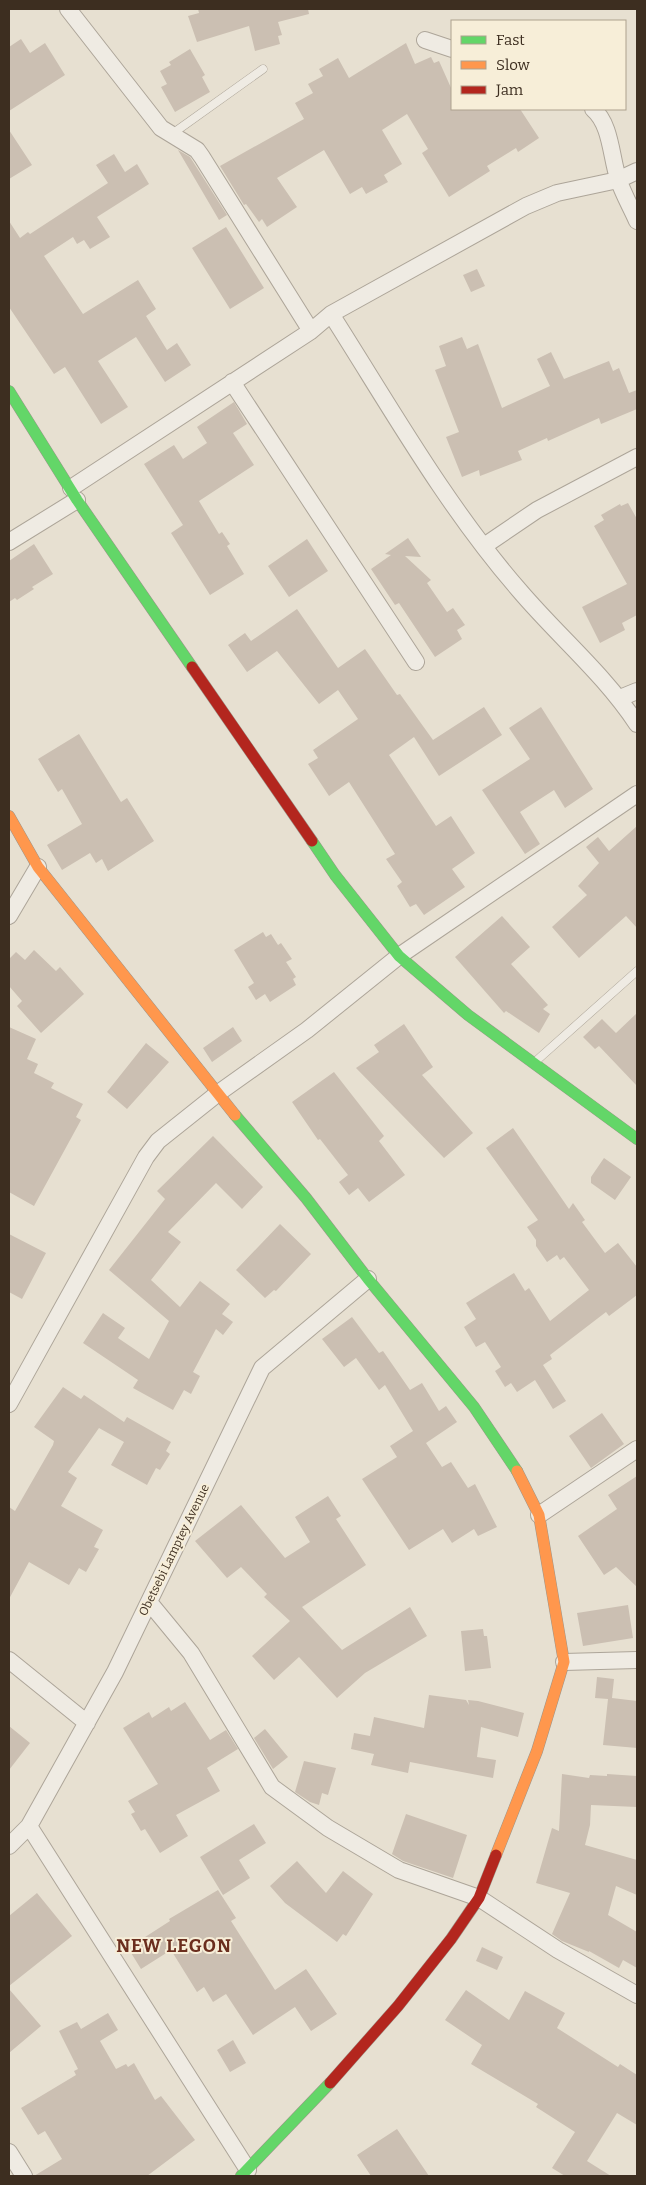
<svg xmlns="http://www.w3.org/2000/svg" width="646" height="2185" font-family="Bitter,serif">
<style>
.building{fill:#cbbfb2}
.lines{fill:none;stroke-linecap:round;stroke-linejoin:round}
.lane-casing{stroke:#ada599;stroke-width:9}
.street-casing{stroke:#ada599;stroke-width:18}
.fast-casing{stroke:#9c958a;stroke-width:12}
.slow-casing{stroke:#9c958a;stroke-width:12}
.jam-casing{stroke:#9c958a;stroke-width:12}
.lane{stroke:#efebe3;stroke-width:8}
.street{stroke:#efebe3;stroke-width:16}
.fast{stroke:#63d668;stroke-width:11}
.slow{stroke:#ff974d;stroke-width:11}
.jam{stroke:#b3261e;stroke-width:11}
.labels{text-anchor:middle;dominant-baseline:central;stroke-width:4;stroke-linejoin:round;paint-order:stroke}
.street-label{font-size:12px;fill:#3d2e20;stroke:#f7eed8}
.district-label{font-size:18px;font-weight:bold;letter-spacing:1px;fill:#6b2e1e;stroke:#f7eed8}
</style>
<rect width="100%" height="100%" fill="#e7e0d1"/>
<path class="building" d="M198,9H308L309,14L278,22L282,35L278,36L280,44L255,51L249,26L197,42L188,16L199,13Z
M21,39L30,53L45,43L65,75L9,111V47Z
M406,43L415,64L431,57L434,63L439,61L452,90V109H520L539,138L518,152L516,148L487,166L490,171L449,197L422,153L428,149L407,114L382,130L402,164L384,175L388,182L366,194L362,187L350,194L324,150L277,178L297,207L267,227L262,219L259,222L246,204L244,205L220,166L304,119L295,103L313,93L308,84L323,76L319,69L338,58L349,78Z
M190,49L205,75L202,77L210,92L175,112L161,87L167,84L160,71L171,65L169,62Z
M9,130L32,165L9,179Z
M178,150L190,157L227,215L219,220Z
M114,154L125,172L137,164L149,184L97,217L110,237L90,249L84,240L77,244L73,237L44,256L83,314L138,280L156,309L146,316L167,350L177,343L191,365L165,382L136,337L98,361L128,407L101,424L65,367L54,374L9,307V221L20,238L28,232L30,234L108,183L96,165Z
M226,227L264,288L230,309L192,248Z
M477,269L485,286L471,292L463,275Z
M462,337L467,349L478,344L502,408L550,386L537,359L551,352L564,379L609,361L613,371L619,368L629,393L637,390V409L601,424L599,418L548,441L547,438L518,451L522,460L480,476L479,470L462,477L446,437L459,432L435,370L446,366L439,346Z
M234,402L247,424L233,433L254,465L199,501L219,534L222,532L230,544L227,546L244,574L210,595L171,533L183,525L144,464L174,445L183,459L207,443L197,427Z
M628,503L637,519V615L622,623L625,630L600,643L582,607L627,584L594,526L604,520L601,515L620,504L621,506Z
M408,538L421,557L405,556L431,580L427,583L447,612L453,608L465,625L457,630L462,639L435,657L399,603L395,605L371,569L391,555L385,554Z
M307,539L328,571L289,597L268,566Z
M34,544L53,574L32,587L34,589L17,600L15,598L9,602V561Z
M297,609L338,668L365,649L397,695L400,694L433,740L484,707L502,735L439,776L414,737L389,755L436,826L451,816L475,853L452,869L465,887L424,915L416,904L410,907L397,886L402,882L386,859L395,854L349,782L329,796L308,764L318,758L313,750L358,719L338,690L319,704L277,651L247,672L228,645L245,633L251,641Z
M541,707L593,789L565,808L554,790L520,812L540,844L525,854L482,790L530,759L509,728Z
M79,734L121,802L127,798L154,841L108,871L102,859L96,863L90,853L62,870L47,845L82,824L62,789L58,792L38,759Z
M637,826V928L626,916L579,958L552,927L587,895L578,886L599,863L586,847L598,837L609,851Z
M502,916L530,947L511,964L548,1005L543,1009L550,1014L539,1033L506,1011L504,1013L455,957Z
M263,932L266,937L271,934L278,945L281,943L292,959L286,962L296,977L293,979L296,985L270,1002L265,994L256,1000L248,987L254,983L234,950Z
M34,950L56,971L60,967L84,994L41,1033L17,1006L22,1001L9,986V959L16,952L25,960Z
M637,1013V1086L599,1046L595,1049L583,1037L602,1019L616,1033Z
M404,1024L433,1067L422,1075L473,1133L444,1158L356,1068L379,1052L374,1045Z
M9,1027L36,1039L27,1059L38,1064L34,1073L54,1083L51,1088L83,1104L76,1117L81,1120L34,1206L9,1192Z
M233,1027L242,1041L212,1062L203,1048Z
M146,1043L169,1062L127,1109L107,1092Z
M334,1072L384,1136L379,1141L405,1175L369,1202L358,1188L349,1195L339,1182L348,1175L320,1139L318,1140L292,1102Z
M513,1128L569,1209L573,1203L585,1220L582,1222L605,1253L618,1243L637,1267V1295L609,1316L606,1312L550,1355L552,1359L543,1365L566,1401L553,1409L535,1380L517,1392L511,1383L505,1387L495,1371L501,1367L485,1342L476,1347L464,1327L476,1319L466,1303L514,1273L525,1291L529,1288L550,1321L589,1290L564,1257L560,1260L557,1255L547,1262L536,1246V1240L527,1227L538,1220L486,1148Z
M213,1136L263,1187L242,1209L216,1183L168,1232L181,1242L151,1280L180,1307L200,1281L230,1304L222,1314L233,1322L223,1335L216,1329L193,1372L200,1376L191,1394L184,1390L173,1410L133,1388L138,1380L83,1343L103,1313L125,1328L118,1338L149,1359L169,1321L109,1270L165,1199L157,1191Z
M604,1158L631,1177L615,1200L591,1183V1177Z
M280,1224L311,1254L276,1291L274,1290L265,1298L236,1270Z
M9,1234L46,1253L22,1299L9,1292Z
M352,1317L379,1353L383,1351L410,1390L422,1383L439,1411L446,1406L457,1422L426,1443L442,1467L451,1462L468,1488L475,1484L497,1527L478,1536L474,1529L452,1543L443,1529L409,1550L362,1479L397,1457L390,1446L413,1431L385,1385L379,1390L356,1358L344,1367L322,1339Z
M63,1387L81,1399L84,1395L124,1422L127,1417L171,1442L166,1451L170,1454L160,1470L156,1468L147,1485L111,1465L124,1442L99,1428L68,1472L77,1478L61,1506L103,1530L94,1547L99,1549L86,1572L79,1568L69,1585L29,1562L9,1599V1507L15,1511L53,1445L54,1441L34,1427Z
M602,1413L624,1444L591,1468L569,1436Z
M637,1476V1587L616,1567L604,1575L578,1536L617,1509L608,1495Z
M328,1496L341,1516L336,1519L366,1565L302,1607L342,1650L410,1607L427,1636L365,1673L337,1698L299,1657L274,1680L252,1656L290,1621L264,1597L267,1594L241,1567L227,1578L195,1541L241,1505L285,1558L310,1542L295,1517Z
M628,1605L633,1638L583,1646L577,1613Z
M483,1629L484,1636H487L491,1668L465,1671L461,1631Z
M597,1677L614,1679L612,1698L637,1701V1748L603,1745L608,1699L595,1698Z
M429,1695L466,1700L469,1705L468,1700L478,1701L524,1713L518,1737L481,1727L477,1757L496,1760L493,1778L410,1762L408,1773L371,1765L374,1754L351,1749L354,1733L370,1736L374,1717L424,1728Z
M185,1702L210,1740L226,1730L238,1749L207,1768L220,1791L176,1815L188,1836L160,1853L145,1829L141,1831L131,1814L135,1812L128,1801L158,1784L123,1728L149,1712L152,1718L169,1707L171,1711Z
M9,1726L30,1743L9,1770Z
M265,1729L288,1757L273,1769L254,1738Z
M304,1761L336,1768L328,1795L322,1793L319,1805L310,1802L295,1792Z
M562,1774L589,1778L590,1775L607,1776V1774L637,1776V1807L591,1805L590,1825L585,1845L637,1860V1895L616,1886L608,1915L637,1932V1968L623,1960L619,1968L589,1951V1952L562,1941L552,1934L570,1893L536,1883L552,1828L559,1831Z
M406,1814L467,1835L453,1878L403,1861L392,1854Z
M254,1824L266,1843L239,1860L250,1878L223,1895L200,1857Z
M297,1861L326,1893L343,1871L373,1894L346,1936L343,1934L337,1942L285,1903L270,1886Z
M218,1890L236,1918L231,1921L275,1990L306,1969L337,2014L311,2031L295,2007L253,2035L226,1994L213,2002L204,1987L197,1992L171,1950L141,1969L128,1948L170,1921L169,1919Z
M37,1893L72,1936L9,1986V1916Z
M482,1947L503,1957L497,1970L476,1961Z
M9,1989L41,2026L9,2053Z
M466,1990L509,2020L525,1991L565,2013L557,2028L618,2067L620,2064L637,2075V2125L617,2113L587,2161L611,2176H565L552,2168L575,2132L536,2107L538,2104L471,2064L482,2045L445,2020Z
M108,2013L118,2030L100,2041L116,2069L126,2064L128,2067L134,2063L155,2100L161,2096L195,2140L147,2176H34L62,2159L45,2131L38,2135L21,2108L76,2075L74,2071L78,2069L59,2031L77,2022L81,2029Z
M233,2040L246,2063L230,2072L217,2050Z
M397,2129L429,2176H371L357,2155Z"/>
<g class="lines">
<g class="lane-casing">
<path id="lane" d="M172,134L263,69
M536,1061L637,971"/>
</g>
<g class="street-casing">
<path id="street" d="M68,9L161,128L197,150L202,157L311,331
M425,40L452,49
M593,109C611,124 611,157 618,178C622,192 631,207 637,221
M331,314C391,408 446,506 519,590C558,636 604,674 637,724
M232,382L416,662
M71,488L311,331L331,314L526,206L557,193L618,180L637,171
M9,542L77,500
M484,546L537,510L637,457
M620,698L637,691
M9,916L38,867
M9,1404L146,1157L158,1141L217,1094L307,1030L399,956L637,794
M539,1515L637,1449
M149,1602L191,1653L272,1787L328,1828L399,1870L479,1898L558,1950L637,1995
M9,1660L87,1723
M564,1662L637,1660
M29,1826L248,2170
M9,1846L29,1826L115,1672L262,1368L368,1279
M9,2152L24,2176"/>
</g>
<g class="fast-casing">
<path id="fast" d="M9,391L77,500L192,667
M312,841L335,875L399,956L468,1015L637,1139
M235,1115L306,1198L368,1279L474,1407L517,1471
M241,2176L330,2083"/>
</g>
<g class="slow-casing">
<path id="slow" d="M9,816L38,867L235,1115
M496,1855L537,1751L564,1662L539,1515L517,1471"/>
</g>
<g class="jam-casing">
<path id="jam" d="M192,667L312,841
M330,2083L398,2006L451,1939L479,1898L496,1855"/>
</g>
<use href="#lane" class="lane"/>
<use href="#street" class="street"/>
<use href="#fast" class="fast"/>
<use href="#slow" class="slow"/>
<use href="#jam" class="jam"/>
</g>
<g class="labels">
<g class="street-label">
<text transform="translate(174 1550) rotate(-64)">Obetsebi Lamptey Avenue</text>
</g>
<g class="district-label">
<text x="174" y="1946">NEW LEGON</text>
</g>
</g>
<rect width="646" height="2185" fill="none" stroke="#3d2e20" stroke-width="20"/>
<rect x="451" y="20" width="175" height="90" fill="#f7eed8" stroke="#ada18e"/>
<rect x="461" y="36" width="25" height="8" fill="#63d668" stroke="#ada18e"/>
<text x="496" y="45" font-size="15" fill="#3d2e20">Fast</text>
<rect x="461" y="61" width="25" height="8" fill="#ff974d" stroke="#ada18e"/>
<text x="496" y="70" font-size="15" fill="#3d2e20">Slow</text>
<rect x="461" y="86" width="25" height="8" fill="#b3261e" stroke="#ada18e"/>
<text x="496" y="95" font-size="15" fill="#3d2e20">Jam</text>
</svg>
